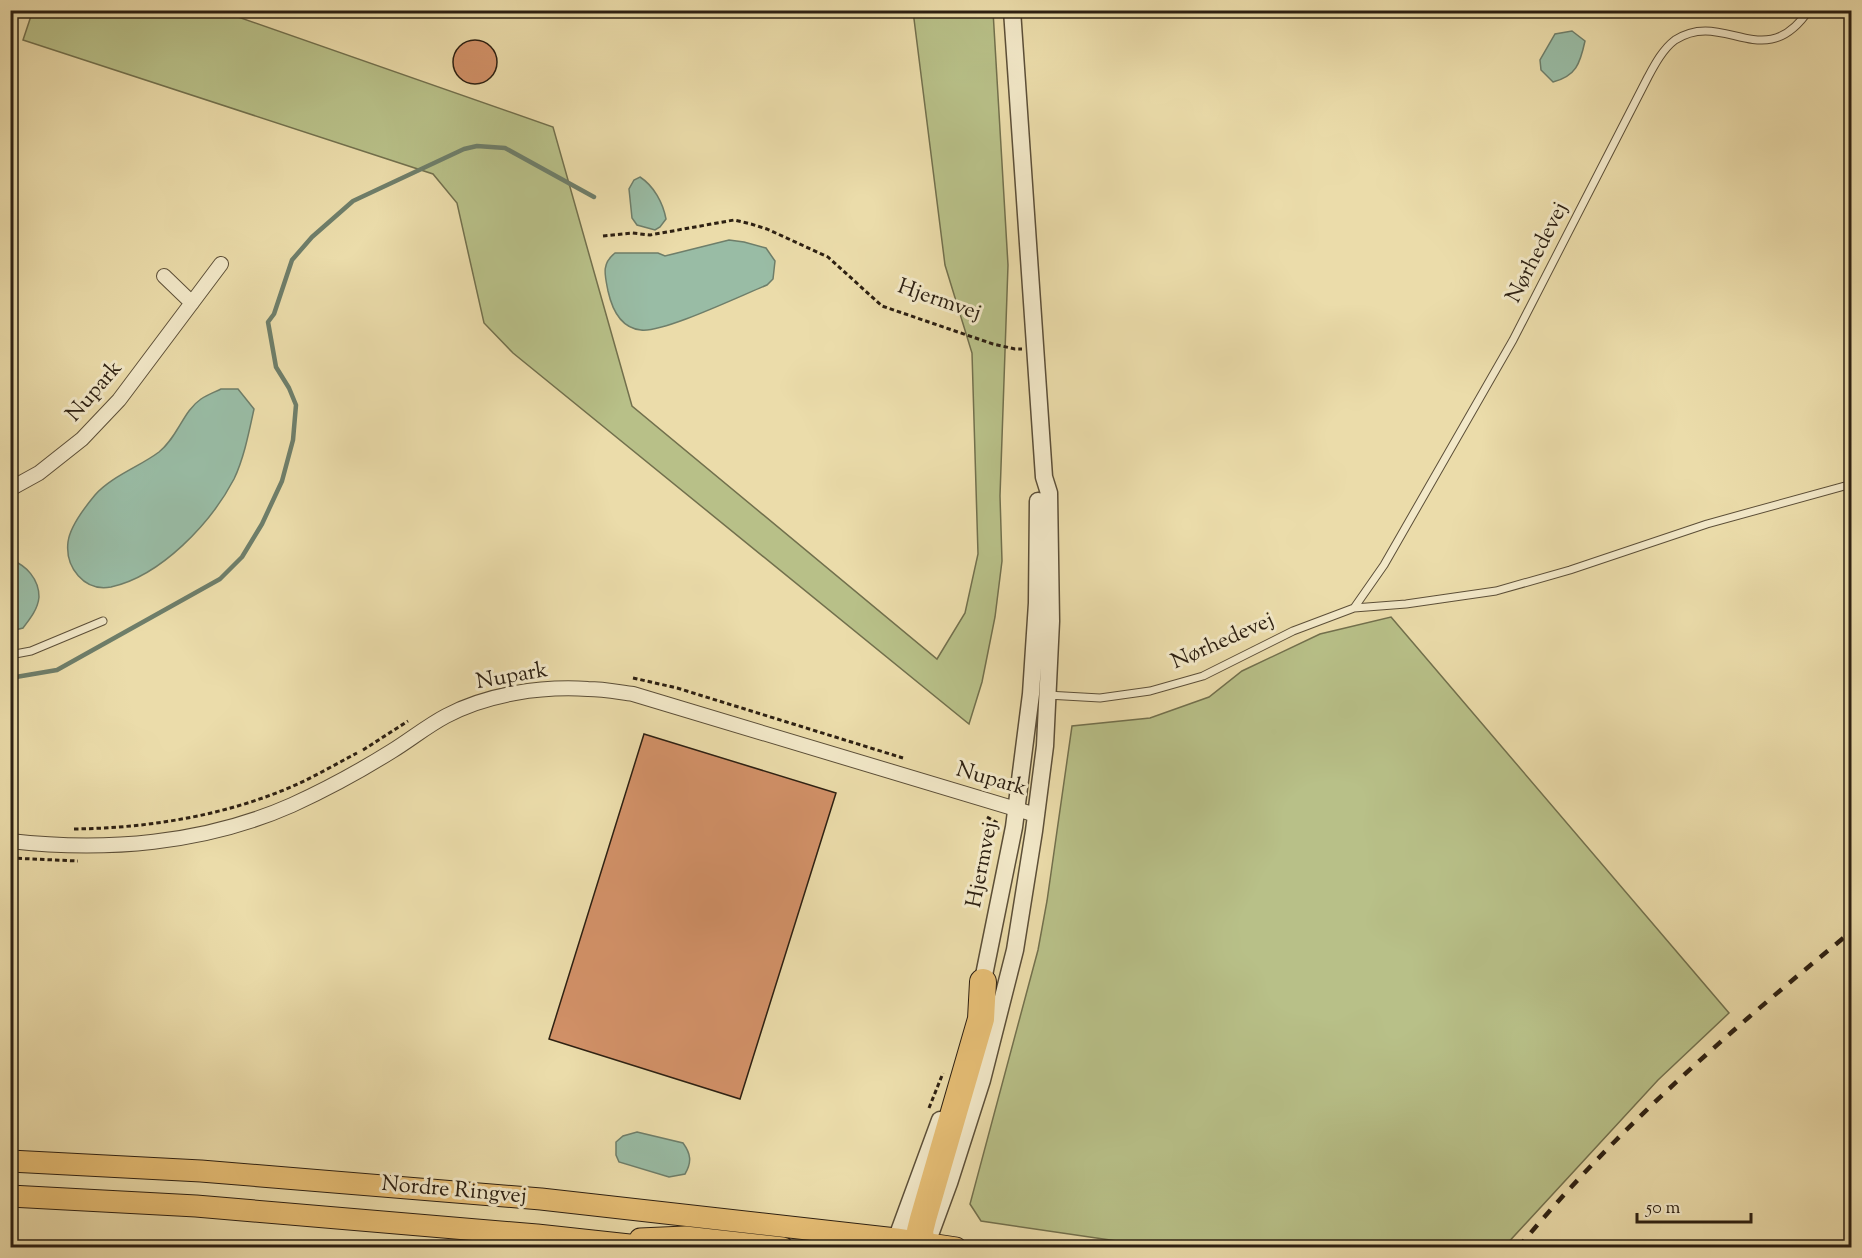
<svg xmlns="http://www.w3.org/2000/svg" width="1862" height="1258" font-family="'Sorts Mill Goudy',serif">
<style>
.green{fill:#b8c088;stroke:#72704d;stroke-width:1.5}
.water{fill:#99bca5;stroke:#6e7e6a;stroke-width:1.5}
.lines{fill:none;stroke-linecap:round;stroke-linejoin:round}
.stream{stroke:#6e7e6a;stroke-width:4.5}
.building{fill:#d29168;stroke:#2d2012;stroke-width:1.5}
.service-casing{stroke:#5c4f38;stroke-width:9}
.minor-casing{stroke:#5c4f38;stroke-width:16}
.tertiary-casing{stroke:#5c4f38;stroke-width:19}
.primary-casing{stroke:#2d2012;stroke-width:23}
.motorway-casing{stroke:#2d2012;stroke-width:28}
.path{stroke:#2d2012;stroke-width:3;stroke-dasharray:4.5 3;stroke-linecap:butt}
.service{stroke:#f2e8c8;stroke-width:7}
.minor{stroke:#f2e8c8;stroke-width:14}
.tertiary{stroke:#f2e8c8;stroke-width:16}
.primary{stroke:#e6be75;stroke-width:21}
.motorway{stroke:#e6be75;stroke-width:26}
.rail{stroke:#2d2012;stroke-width:4.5;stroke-dasharray:10 10;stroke-linecap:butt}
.labels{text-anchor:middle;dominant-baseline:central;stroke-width:6;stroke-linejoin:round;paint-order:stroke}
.street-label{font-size:22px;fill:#2d2012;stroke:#f2e8c8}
</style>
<rect width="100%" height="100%" fill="#ebdcaa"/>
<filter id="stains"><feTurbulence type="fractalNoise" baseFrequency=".00333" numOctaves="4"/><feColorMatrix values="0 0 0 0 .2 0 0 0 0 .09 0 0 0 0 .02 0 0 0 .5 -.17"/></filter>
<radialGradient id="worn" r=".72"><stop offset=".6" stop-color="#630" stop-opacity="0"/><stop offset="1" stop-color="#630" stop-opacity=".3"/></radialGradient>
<path class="green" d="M33,10L221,11L553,127L632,406L937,659L965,613L978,554L972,353L945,265L913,11H993L1008,265L1000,496L1002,561L995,617L982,682L969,724L513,353L484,323L457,203L433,174L23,40Z
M1391,617L1729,1013L1658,1080L1504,1247H1158L981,1221L970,1204L1038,950L1047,901L1072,726L1150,718L1209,697L1242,671L1320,634Z"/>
<path class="water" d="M1572,31L1585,41C1580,64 1576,76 1553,82L1541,70L1540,60L1555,34Z
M640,177C654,186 663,203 666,219L660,227L655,230L637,225L632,218L629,189L634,180Z
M729,240L744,242L766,248L775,261L773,279L767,285C742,295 663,333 641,330C620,328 612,309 608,291C605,275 601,264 615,253H658L665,256Z
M221,389H238L254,409C249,432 244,458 234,479C211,523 161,576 111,587C84,592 65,567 68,542C70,526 85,507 95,495C112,476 139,467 159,452C178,437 183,411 201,399C207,395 215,392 221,389Z
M11,560C26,565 39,579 39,597C38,609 30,619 23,628L11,631Z
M637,1132L683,1143C691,1154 692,1162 685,1174L669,1177L619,1162L616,1155V1142L623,1136Z"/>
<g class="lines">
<path class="stream" d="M10,678L57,670L220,579L242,557L262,524L282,481L293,440L296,405L289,388L276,367L268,322L274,314L292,260L312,237L353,201L464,149L477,146L505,148L594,197"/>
</g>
<path class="building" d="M453 62a22 22 0 1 1 44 0a22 22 0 1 1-44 0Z
M644,734L836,793L740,1099L549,1039Z"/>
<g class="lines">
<g class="service-casing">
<path id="service" d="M1809,10C1764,76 1724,8 1675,40C1663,49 1655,64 1648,77L1513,340L1384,565L1354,608L1406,604L1496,591L1570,570L1707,524L1852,484
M10,655L31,651L103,621
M1047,695L1100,698L1150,691L1203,676L1293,631L1354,608"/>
</g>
<g class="minor-casing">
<path id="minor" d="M164,276L192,303
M10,489L39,473L82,439L119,400L221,264
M10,841C105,852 204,844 292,805C327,789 360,771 392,751C410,740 427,726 446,716C487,694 541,686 588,689C603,689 618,692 633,694L1036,815"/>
</g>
<g class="tertiary-casing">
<path id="tertiary" d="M981,990L1014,827L1031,694L1037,603L1038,501
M931,1232L949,1183L982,1080L1015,950L1034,831L1045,746L1051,621L1049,493L1044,477L1012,10
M893,1248L940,1120"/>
</g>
<g class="primary-casing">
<path id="primary" d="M10,1161L201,1171L541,1199L896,1239L956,1248
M10,1196L196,1206L537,1235L657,1248
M640,1239L685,1237L783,1248"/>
</g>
<g class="motorway-casing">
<path id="motorway" d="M922,1248L920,1231L923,1219L981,1019L983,982"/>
</g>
<path class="path" d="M603,236L632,233L650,235L734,220L751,224L767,229L828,257L882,306L993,344L1015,349H1022
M633,678L677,688L903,758
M363,750L408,721
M987,817L999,824
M74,829C148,828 223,816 291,787C314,777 336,764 357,753
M10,858L78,861
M929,1108L943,1073"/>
<use href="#service" class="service"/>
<use href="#minor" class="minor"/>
<use href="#tertiary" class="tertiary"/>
<use href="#primary" class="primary"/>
<use href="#motorway" class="motorway"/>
<path class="rail" d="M1518,1248C1616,1129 1733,1028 1852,931"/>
</g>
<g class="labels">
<g class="street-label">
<text transform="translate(1538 253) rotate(-63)">Nørhedevej</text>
<text transform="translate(939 301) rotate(19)">Hjermvej</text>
<text transform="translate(95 392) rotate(-49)">Nupark</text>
<text transform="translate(1223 642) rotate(-24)">Nørhedevej</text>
<text transform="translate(512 677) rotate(-10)">Nupark</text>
<text transform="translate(991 780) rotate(16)">Nupark</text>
<text transform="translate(983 865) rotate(-79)">Hjermvej</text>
<text transform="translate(454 1191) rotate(5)">Nordre Ringvej</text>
</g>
</g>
<rect width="1862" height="1258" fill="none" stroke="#ebdcaa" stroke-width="36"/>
<rect x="12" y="12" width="1838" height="1234" fill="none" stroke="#2d2012" stroke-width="3"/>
<rect x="18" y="18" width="1826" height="1222" fill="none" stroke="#2d2012" stroke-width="1.5"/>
<path d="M1637 1213v9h114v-9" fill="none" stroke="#2d2012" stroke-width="3"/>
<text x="1646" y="1213" font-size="18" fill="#2d2012" stroke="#f2e8c8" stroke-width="4.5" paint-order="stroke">50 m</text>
<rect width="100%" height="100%" filter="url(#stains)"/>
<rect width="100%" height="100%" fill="url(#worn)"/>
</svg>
